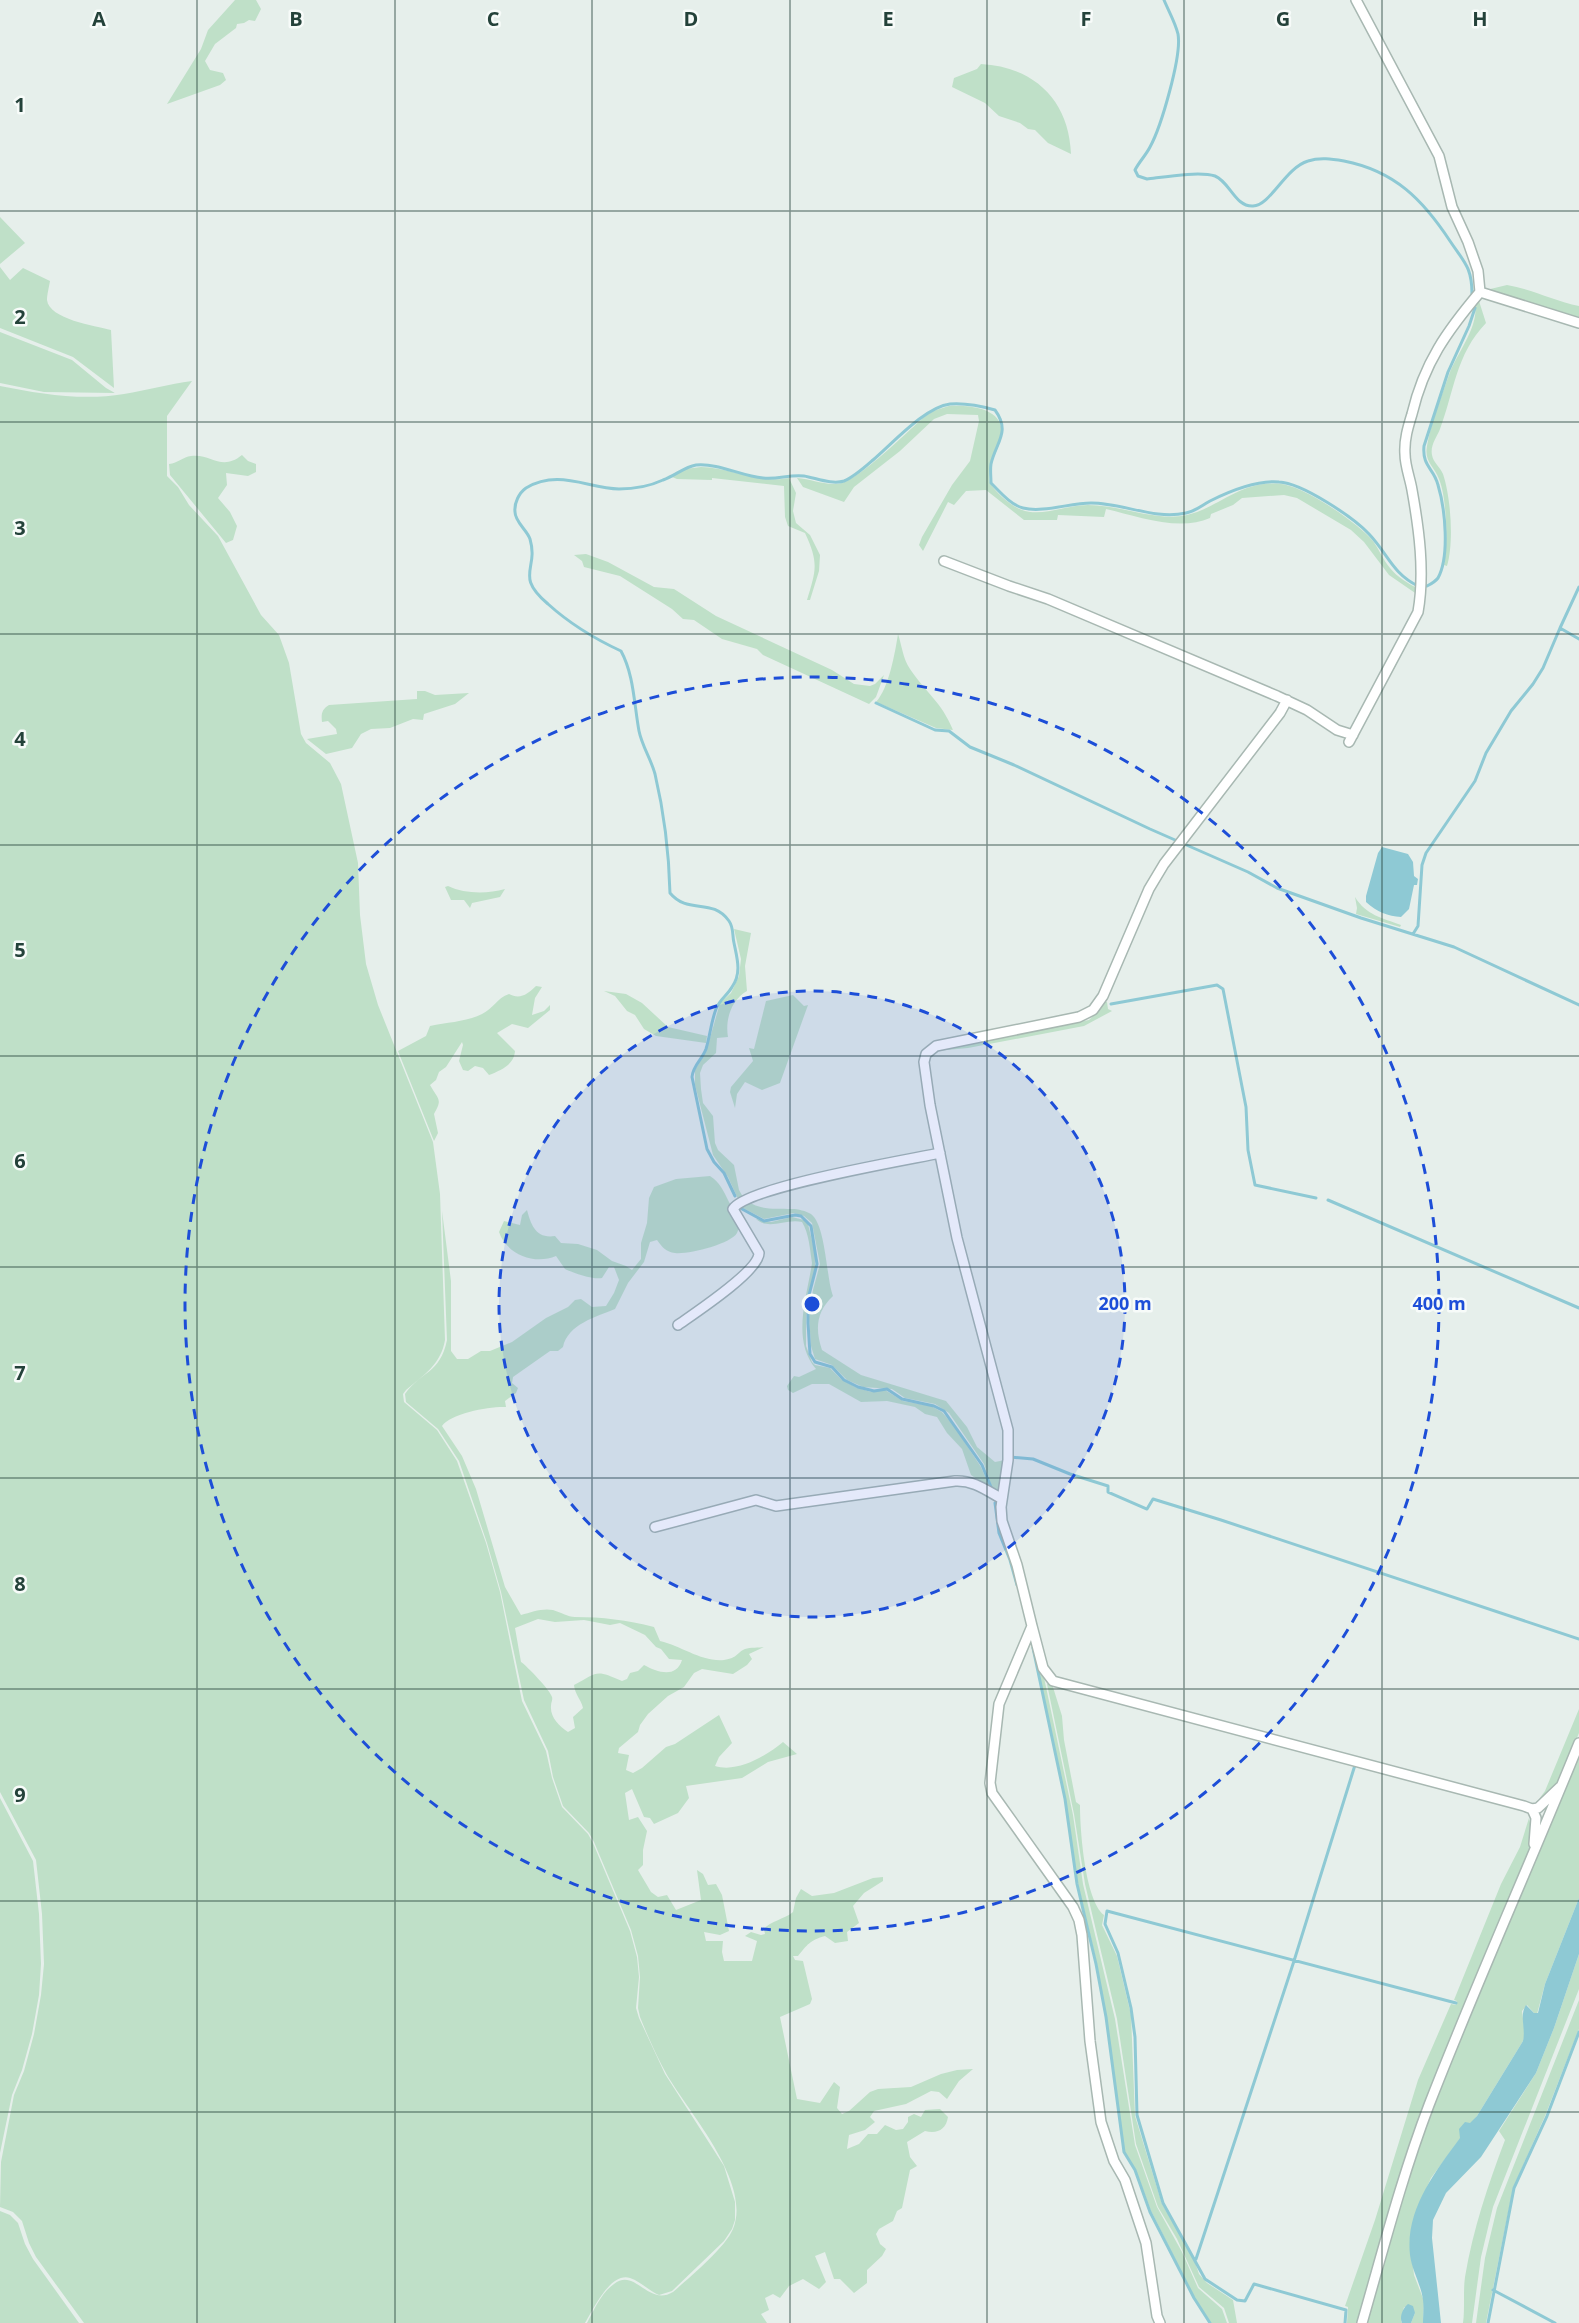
<svg xmlns="http://www.w3.org/2000/svg" width="1579" height="2323" font-family="'Open Sans',sans-serif">
<style>
.green{fill:#bfe0c8;fill-rule:evenodd}
.water{fill:#8ec9d4}
.lines{fill:none;stroke-linecap:round;stroke-linejoin:round}
.stream{stroke:#8ec9d4;stroke-width:3}
.street-casing{stroke:#a8b8b2;stroke-width:12}
.street{stroke:#fff;stroke-width:9}
.grid{fill:none;stroke:#24423a;stroke-width:1.5;stroke-opacity:0.55}
.ring{fill:none;stroke:#1d4ed8;stroke-width:3;stroke-dasharray:10 8}
.grid-label{font-size:20px;text-anchor:middle;font-weight:bold;fill:#24423a;stroke:#f7fbf9;stroke-width:5;stroke-linejoin:round;paint-order:stroke}
.centre{fill:#1d4ed8;stroke:#f7fbf9;stroke-width:3}
.ring-label{font-size:18px;text-anchor:middle;font-weight:bold;fill:#1d4ed8;stroke:#f7fbf9;stroke-width:5;stroke-linejoin:round;paint-order:stroke}
</style>
<rect width="100%" height="100%" fill="#e6efeb"/>
<path class="green" d="M235,0H256L261,9L255,21L249,20L244,23L237,24L236,28L215,44L205,61L210,70L223,73L226,80L220,85L167,104L201,49L208,30Z
M981,64C1034,67 1069,100 1071,154L1048,143L1035,130L1028,129L1020,123L999,116L985,103L952,87L954,78L977,69Z
M0,217L25,243L0,264Z
M0,267L10,280L23,268L50,281C49,287 47,295 47,300C49,319 95,326 111,330L114,388L73,357L0,328Z
M1507,285C1531,289 1554,301 1579,306V320L1482,291Z
M1479,301L1486,323C1456,354 1454,392 1440,429C1437,437 1430,445 1432,455C1433,462 1440,467 1443,474C1451,498 1454,543 1447,566L1444,565C1448,545 1447,498 1439,479C1434,466 1424,462 1427,446C1431,422 1442,395 1450,372C1458,352 1479,326 1475,304Z
M0,332L72,360L106,388L115,393L44,392L0,383Z
M192,381L167,416V476L178,487L189,505L218,536L261,615L279,635L289,663L301,734L306,743L330,763L341,784L358,863L360,915L366,964L378,1005L433,1142L440,1194L445,1340C441,1364 424,1375 406,1390L403,1394L404,1402L437,1430L457,1461L486,1543L500,1592L522,1701L546,1751L552,1778L562,1807L588,1834L593,1843L630,1931L637,1957L639,1977L636,2008L639,2018L665,2074L724,2166L735,2202V2220L732,2229L724,2241L672,2291L659,2295C649,2291 640,2281 630,2278C610,2272 593,2310 585,2323H84L36,2257L29,2243L22,2221L13,2212L0,2207L1,2162L14,2095L24,2071L34,2034L41,1995L44,1964L42,1914L36,1860L0,1792V386C40,394 83,401 124,394C147,390 169,384 192,381Z
M949,406C970,405 1007,408 1001,438C997,454 987,465 990,483C997,494 1013,508 1025,511C1043,516 1068,505 1088,505C1120,505 1157,522 1187,515C1221,507 1240,480 1281,484C1304,486 1358,523 1373,541C1379,549 1383,560 1390,568C1397,577 1409,584 1419,589L1418,595L1389,575L1364,542L1351,530L1297,498L1284,495L1242,498L1233,505L1211,514L1210,518C1179,532 1137,516 1106,509L1104,517L1058,515L1057,520H1024L986,490L966,491L954,505L948,502L923,551L919,545L922,537L952,485L970,461L979,421L978,415L947,414L934,419L900,451L854,487L844,502L803,487L797,478C810,479 825,485 838,484C857,482 907,432 923,418L933,411Z
M242,455L248,461L256,464V472L248,476L226,473L227,485L218,498L230,512L237,526L233,540L226,543L170,475L169,464C178,463 183,457 191,456C211,453 221,472 242,455Z
M701,467C732,468 759,484 789,478L796,493L793,511L796,523L810,535L820,555L819,571L810,600H807C816,570 819,563 805,533L788,526L785,517L784,486L712,478V480L677,479L672,477L685,469Z
M586,554L608,562L654,587L674,589L716,616L832,670L854,684L870,686L875,684L884,675L876,697L869,704L763,655L757,649L722,639L694,620L683,619L672,609L620,576L584,567L582,561L574,555Z
M898,634C902,646 903,659 910,669C926,693 941,701 953,730L936,728L876,702C889,688 895,653 898,634Z
M417,691H425L435,695L469,693L455,704L424,714L423,720L413,719L390,728L371,729L361,734L352,748L326,754L307,739L337,734L336,729L328,721L322,722C321,714 322,709 329,705L417,699Z
M448,886C465,894 487,894 505,889L500,897L472,903L470,908L464,900H451L445,887Z
M1355,897C1366,915 1382,918 1401,925L1400,927L1356,914L1357,908Z
M734,929L751,933L745,966L747,991C731,1000 725,1020 728,1037L717,1038L716,1053L703,1065L700,1073L701,1089L703,1103L713,1116L715,1143L718,1150L734,1165L739,1190L743,1197L738,1199L728,1177L713,1155L695,1085V1070L706,1052L720,1003L731,993L739,976L741,959Z
M536,986L542,987L535,998L532,1015L544,1011L550,1005V1010L528,1028L512,1024L497,1033L515,1051C514,1065 501,1070 489,1075L483,1068L475,1066L468,1071L463,1070L459,1061L463,1045L462,1042L446,1067L439,1072L436,1080L430,1085C438,1099 443,1099 434,1114L438,1133L434,1141L398,1051L426,1036L430,1026C448,1022 466,1022 482,1014C493,1009 497,998 509,994C520,1000 528,994 536,986Z
M604,991L626,994L642,1003L668,1027L707,1036L706,1043L656,1036L644,1029L635,1015L627,1011L615,996Z
M793,995L804,1006L808,1005L780,1083L762,1090L745,1082L737,1094L735,1108L730,1092L731,1087L753,1061L749,1048L754,1049L766,1001Z
M1102,1001L1107,1002L1108,1009L1112,1011L1084,1026L968,1048L935,1051L1089,1020C1095,1014 1101,1010 1102,1001Z
M710,1176C720,1182 724,1192 729,1202C733,1210 742,1224 737,1233C731,1244 687,1255 675,1253C666,1252 662,1247 657,1240L650,1242L644,1262L628,1283L615,1309C596,1317 568,1324 563,1347L558,1351H550L513,1377L512,1383L518,1388L516,1393L505,1401L506,1407C491,1406 451,1413 442,1426L462,1456L476,1489L505,1587L521,1615C532,1612 542,1608 553,1610C560,1612 568,1617 575,1617C602,1617 627,1620 654,1627L660,1641C682,1646 701,1662 724,1660C738,1658 736,1653 745,1649C750,1647 759,1648 764,1647L749,1654L752,1659L747,1665L733,1674L702,1669L694,1673L684,1687L668,1696L648,1714L640,1725L638,1732L619,1748L618,1753L629,1755L626,1770L633,1773L642,1768L666,1747L675,1744L719,1715L732,1743L719,1757L715,1766C738,1773 766,1756 783,1742L797,1754L768,1762L742,1778L686,1786L689,1798L678,1813L654,1824L650,1818L644,1817L632,1789L625,1793L629,1820L638,1817L647,1831L643,1850V1865L638,1870L651,1892L658,1897L667,1895L676,1910L701,1900L697,1870L703,1874L708,1885L716,1884L722,1895L729,1931L720,1935L704,1932L706,1941H723L722,1952L724,1961H752L757,1941L745,1936L751,1932L761,1935L765,1934L764,1929C770,1921 785,1919 793,1912L796,1898L801,1889L812,1896L834,1893L873,1878L883,1877V1881L864,1893L853,1906L859,1923L847,1932L848,1941L835,1943L825,1936C810,1940 807,1945 798,1956H793L795,1960L803,1961L812,1999L810,2004L780,2017L797,2099L820,2103L834,2082L840,2087L837,2108L842,2114L849,2111L870,2092L878,2089L911,2087L941,2074L957,2070L973,2069L959,2081L947,2099L939,2092L931,2091L906,2104L874,2111L870,2117L875,2122L865,2130L849,2135L847,2149L859,2144L868,2134H877L885,2125L896,2130L903,2129L908,2122V2117L914,2114L921,2117L925,2110L940,2109L948,2117C946,2130 937,2134 925,2131L907,2142L910,2157L917,2166L910,2170L902,2208L897,2211L893,2221L879,2229L876,2234L880,2244L886,2249L882,2256L867,2270V2283L854,2293L840,2279H834L825,2252L815,2256L826,2282L819,2289L803,2279L789,2286L780,2298L773,2294L765,2298L769,2310L761,2314L767,2323H587C594,2310 601,2293 614,2284C635,2267 648,2307 673,2292C689,2278 725,2248 733,2229C752,2183 690,2114 667,2075C657,2057 648,2037 640,2017L638,2008L640,1977L638,1956L631,1930L594,1842L589,1833L563,1806L553,1777L548,1751L524,1700L501,1592L487,1543L459,1461L438,1429L406,1402L405,1394C421,1371 440,1374 447,1340L442,1211L451,1281V1351L457,1359H468L481,1351H490L512,1342L546,1318L568,1307L575,1300L581,1299L592,1307L606,1306L614,1293L619,1280L614,1267H609L602,1278C594,1280 573,1273 565,1269L556,1256C535,1265 507,1255 499,1232L504,1221L520,1225L522,1215L527,1210C531,1225 536,1239 555,1236L561,1243L578,1244L597,1250L612,1261L626,1266L632,1270L641,1259V1243L647,1223L649,1198L654,1187L676,1179ZM538,1619L555,1622L584,1620L610,1625L620,1623L645,1635L656,1647L661,1649L669,1659L682,1660C676,1679 657,1672 644,1665L638,1671L630,1673L627,1679L622,1681C595,1669 598,1672 574,1685C575,1695 581,1699 583,1708L573,1717L575,1728L568,1732C559,1726 550,1717 551,1706C551,1702 553,1700 552,1697C551,1691 526,1665 521,1662L515,1628Z
M747,1201C762,1211 775,1208 792,1209C798,1209 806,1211 811,1214C826,1225 826,1277 833,1296C816,1312 815,1329 822,1350L861,1375L946,1401L967,1427L977,1447L995,1462L1005,1460L1000,1492L993,1490L984,1464L949,1413L935,1404L905,1398L892,1389L863,1387L847,1380L832,1365L815,1359L811,1346L809,1317L813,1290L820,1264L812,1223L804,1216L794,1213L764,1219L743,1208L741,1203Z
M792,1217L804,1220L808,1224L815,1253V1268L807,1300L806,1329V1346L812,1362L815,1365L830,1368L841,1379L855,1387L871,1392L885,1390L903,1401L931,1406L942,1412L954,1426L981,1467L990,1488L971,1475L962,1449L947,1433L937,1417L925,1414L915,1407L887,1401L861,1402L829,1384H812L793,1393L788,1390L787,1386L794,1376L799,1377L816,1369C791,1340 807,1297 812,1263C810,1250 809,1233 802,1222C786,1218 769,1231 756,1219L771,1222Z
M1033,1643L1042,1668L1073,1815L1083,1884L1115,2019L1135,2145L1157,2207L1182,2252L1198,2288L1222,2309L1227,2323H1211L1195,2298L1151,2211L1136,2170L1124,2152L1106,2017L1097,1964L1078,1884L1065,1799Z
M1047,1684H1052L1062,1716L1064,1740L1076,1802L1080,1805C1080,1830 1085,1900 1104,1915L1102,1925L1117,1956L1131,2015L1135,2116L1162,2204L1194,2259L1199,2274L1207,2283L1233,2300L1237,2323H1229L1224,2308L1199,2287L1177,2239L1158,2207L1136,2144L1117,2019L1085,1884L1074,1814Z
M1579,1709V1733L1558,1783L1539,1799L1545,1791Z
M1579,1751V1898L1545,1984L1537,2014L1534,2013L1527,2005L1522,2011L1525,2034L1523,2041L1477,2116L1431,2178L1416,2212L1410,2241L1414,2275L1424,2301L1423,2323H1411L1415,2313L1404,2307L1401,2321L1402,2323H1365L1416,2151L1432,2107Z
M0,1798L33,1861L39,1914L41,1964L39,1995L32,2034L22,2070L12,2095L0,2153Z
M1529,1818L1532,1832L1530,1856L1463,2013L1359,2323H1347L1348,2307L1345,2306L1375,2220L1418,2080L1451,2004L1456,2005L1457,2001L1454,2000L1501,1884L1520,1847Z
M1579,1954V1989L1493,2207L1481,2257L1472,2323H1463C1465,2308 1463,2291 1465,2277C1473,2229 1488,2185 1505,2140L1499,2131L1536,2073L1554,2028Z
M1579,2000V2029L1545,2116L1513,2188L1486,2323H1476L1485,2258L1497,2208Z
M0,2211L10,2215L18,2223L25,2244L33,2259L79,2323H0Z"/>
<path class="water" d="M1382,847L1408,854L1413,862L1414,876L1418,879L1417,885H1414L1409,909L1401,917C1388,916 1377,912 1366,902V896L1378,853Z
M1579,1898V1954L1554,2028L1536,2073L1481,2157L1446,2193L1433,2220L1432,2238L1441,2323H1423C1423,2316 1424,2307 1423,2300C1421,2284 1412,2271 1410,2255C1405,2210 1435,2172 1460,2138L1459,2129L1465,2122L1470,2123L1477,2116L1523,2041C1526,2028 1519,2016 1526,2005L1534,2013H1538L1545,1984Z
M1408,2304L1413,2306L1415,2313L1411,2323H1402C1399,2317 1403,2308 1408,2304Z"/>
<g class="lines">
<path class="stream" d="M1164,0C1169,12 1175,22 1178,34C1182,56 1161,127 1150,147C1146,155 1139,162 1135,170L1138,176L1147,179C1164,177 1199,171 1215,176C1230,182 1235,207 1253,206C1271,205 1285,168 1308,161C1320,157 1332,159 1344,161C1395,171 1423,200 1450,241C1464,262 1472,267 1472,294
M1427,586C1431,584 1435,582 1438,578C1450,556 1445,508 1438,485C1434,468 1422,467 1424,446L1448,372L1469,326L1475,308
M1560,628L1579,587
M876,703L935,730L949,731L970,747L1014,765L1150,829L1248,872L1277,888L1361,918L1454,947L1579,1005
M1413,934L1418,926L1422,865L1426,853L1475,781L1486,753L1511,711L1533,684L1543,668L1560,628L1579,639
M1111,1004L1217,985L1223,989L1246,1107L1248,1150L1255,1185L1316,1198
M735,1196L724,1173L714,1162L707,1149L692,1077C693,1065 702,1060 706,1049C710,1036 711,1022 716,1009C720,999 727,996 732,987C742,973 737,958 734,943C732,935 734,928 729,921C712,897 688,915 670,893C669,854 664,812 655,774C651,759 642,746 639,731C634,704 634,675 621,651C595,639 569,623 548,604C514,575 539,570 530,539C527,530 515,522 515,512C514,503 519,493 526,488C558,469 587,488 619,489C633,489 650,486 663,480C675,476 684,467 696,465C719,463 741,476 763,478C777,480 790,474 804,476C816,478 832,485 844,481C854,477 865,467 873,460C893,443 925,407 950,404C963,403 981,406 995,410C1011,432 996,442 991,464C990,470 991,477 991,483C1000,492 1011,505 1023,508C1043,513 1070,503 1091,503C1123,503 1154,520 1186,513C1196,511 1201,506 1210,501C1230,491 1257,480 1279,482C1302,483 1353,517 1369,534C1388,554 1392,573 1418,586
M1328,1200L1579,1308
M742,1209L764,1221L795,1215L801,1216L811,1226L817,1264L808,1299V1323L810,1354L815,1362L832,1367L844,1380L858,1387L874,1391L887,1389L902,1399L934,1406L944,1411L982,1465L991,1487
M1010,1457L1033,1459L1070,1474L1108,1486V1492L1147,1509L1153,1499L1221,1520L1579,1639
M995,1503L999,1533L1010,1560L1017,1585
M1033,1648L1065,1799L1077,1884L1096,1964L1106,2017L1124,2152L1135,2170L1150,2212L1194,2298L1210,2323
M1196,2259L1294,1961L1355,1765
M1493,2290L1555,2323
M1345,2323L1346,2310L1254,2284L1245,2301L1237,2300L1205,2279L1163,2203L1137,2115L1135,2037L1131,2008L1118,1953L1105,1924L1107,1911L1456,2003
M1488,2323L1514,2188L1547,2116L1579,2032"/>
<g class="street-casing">
<path id="street" d="M1356,0L1439,156L1452,207L1468,242L1478,271L1480,292L1579,323
M944,561L1009,586L1048,599L1277,696L1307,710L1337,730L1353,735
M1349,742L1418,612C1425,572 1419,529 1412,490C1410,478 1405,466 1405,454C1404,440 1408,427 1412,414C1424,363 1447,331 1480,292
M678,1325C695,1313 759,1271 759,1253L733,1209C746,1187 907,1160 940,1153
M655,1527L756,1500L776,1506L955,1481C973,1480 986,1490 1002,1499
M1032,1626L1043,1668L1053,1681L1524,1806L1532,1809L1536,1818L1534,1844
M1532,1809L1538,1808L1560,1787
M1160,2323L1157,2316L1146,2243L1125,2180L1114,2161L1101,2122L1090,2041L1082,1935L1079,1920L1073,1907L992,1793L990,1783L999,1704L1032,1626L1017,1565L1002,1521L1001,1507L1008,1460V1430L957,1238L930,1105L924,1062L926,1054L936,1046L1079,1017L1093,1010L1103,996L1149,889L1164,864L1280,713L1287,700
M1362,2323C1383,2250 1402,2176 1429,2105C1476,1984 1530,1864 1579,1743"/>
</g>
<use href="#street" class="street"/>
</g>
<path class="grid" d="M197,0V2323M395,0V2323M592,0V2323M790,0V2323M987,0V2323M1184,0V2323M1382,0V2323M0,211H1579M0,422H1579M0,634H1579M0,845H1579M0,1056H1579M0,1267H1579M0,1478H1579M0,1689H1579M0,1901H1579M0,2112H1579"/>
<circle cx="812" cy="1304" r="313" fill="#1d4ed8" fill-opacity=".12"/>
<g class="ring">
<circle cx="812" cy="1304" r="313"/>
<circle cx="812" cy="1304" r="627"/>
</g>
<g class="grid-label">
<text x="99" y="26">A</text>
<text x="296" y="26">B</text>
<text x="493" y="26">C</text>
<text x="691" y="26">D</text>
<text x="888" y="26">E</text>
<text x="1086" y="26">F</text>
<text x="1283" y="26">G</text>
<text x="1480" y="26">H</text>
<text x="20" y="112">1</text>
<text x="20" y="324">2</text>
<text x="20" y="535">3</text>
<text x="20" y="746">4</text>
<text x="20" y="957">5</text>
<text x="20" y="1168">6</text>
<text x="20" y="1380">7</text>
<text x="20" y="1591">8</text>
<text x="20" y="1802">9</text>
</g>
<circle cx="812" cy="1304" r="9" class="centre"/>
<g class="ring-label">
<text x="1125" y="1310">200 m</text>
<text x="1439" y="1310">400 m</text>
</g>
</svg>
